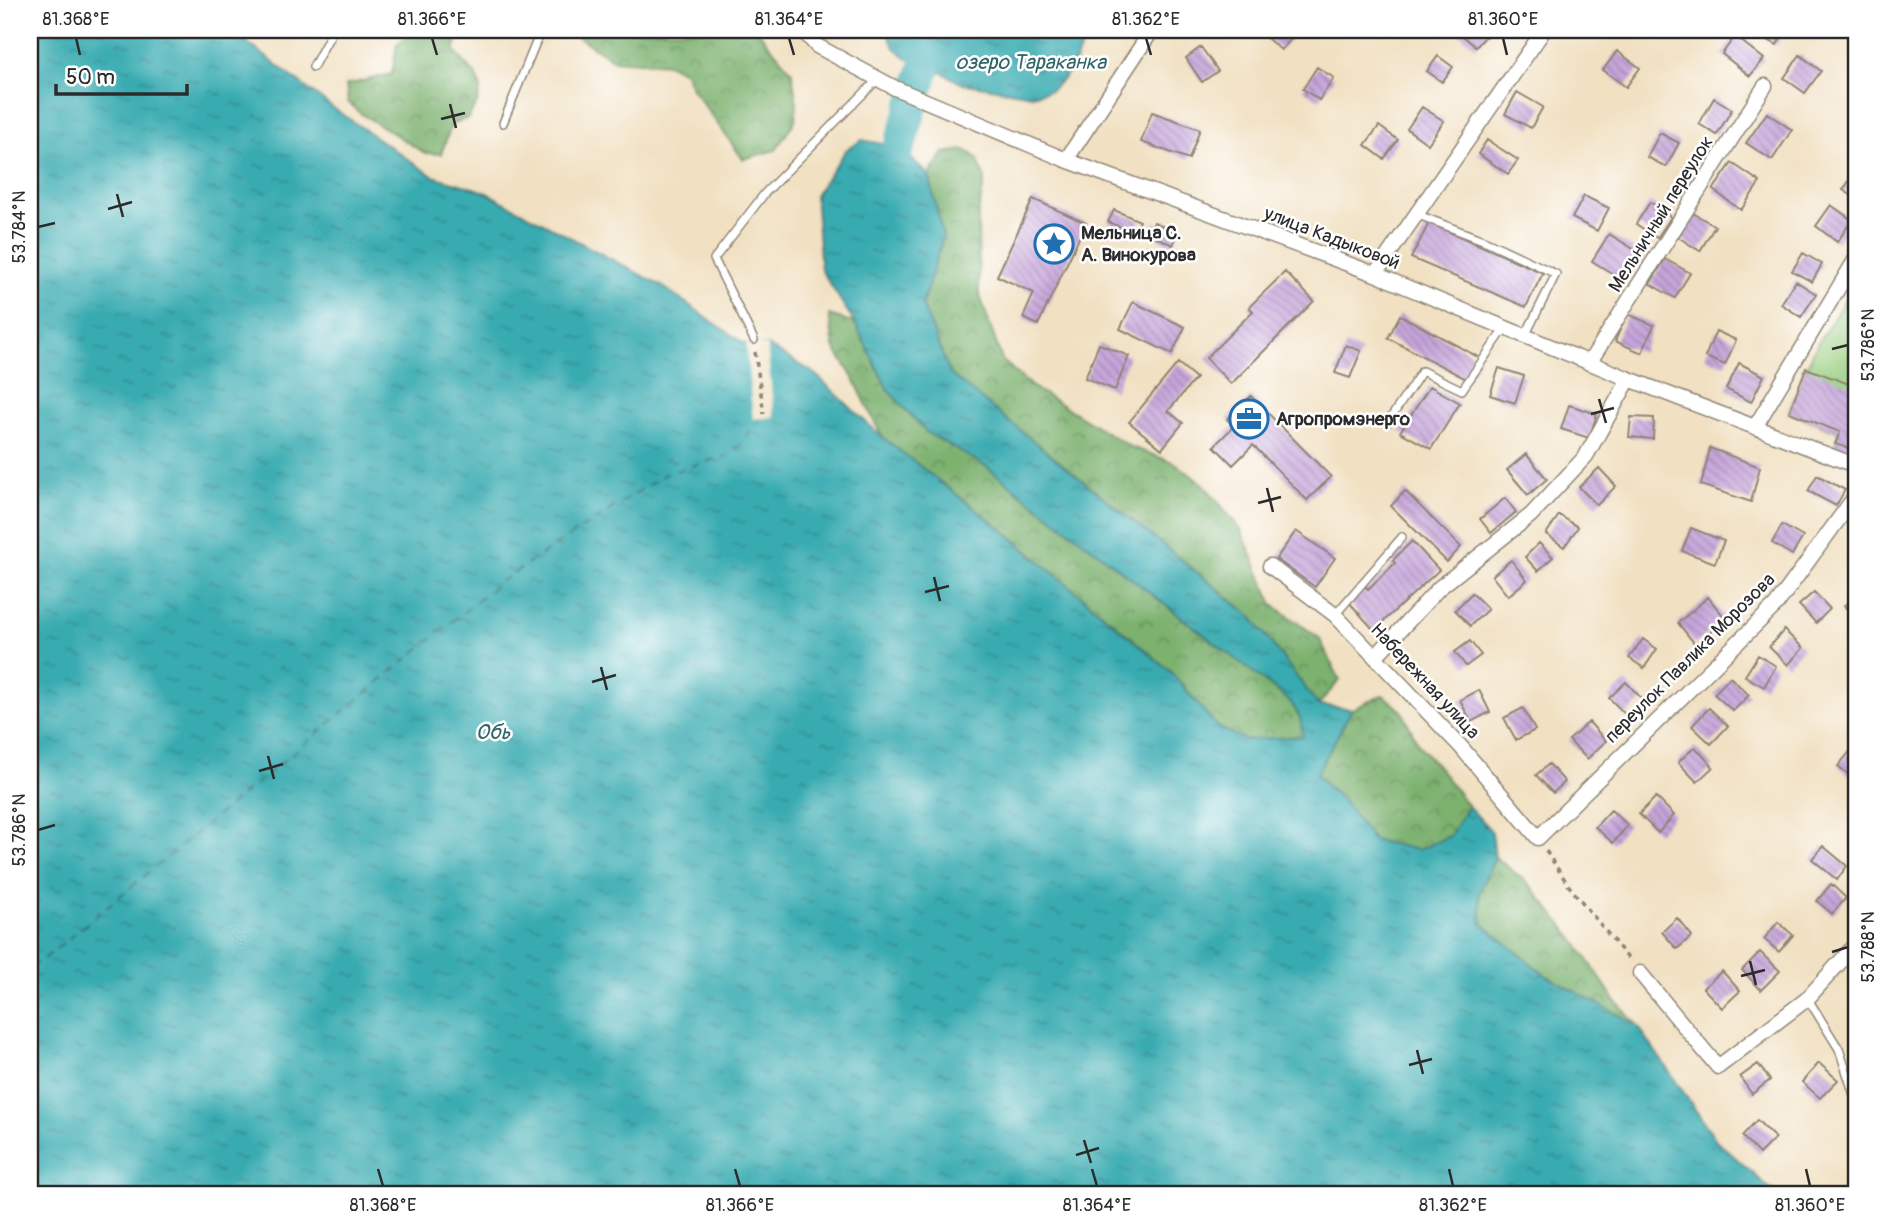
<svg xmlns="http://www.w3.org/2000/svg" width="1887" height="1224" font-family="Pangolin,sans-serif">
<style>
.forest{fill:url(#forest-crowns);stroke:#536e4c;stroke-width:2}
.garden{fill:#9ace7f;stroke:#627c55;stroke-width:2}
.water{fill:url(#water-ripples);stroke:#326b6e;stroke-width:2}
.pier{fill:#f1e0c1}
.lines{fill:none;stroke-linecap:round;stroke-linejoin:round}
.river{stroke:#39abb1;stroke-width:32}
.ferry{stroke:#316567;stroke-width:2;stroke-dasharray:9 7;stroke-linecap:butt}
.building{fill:url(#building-back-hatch)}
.service-casing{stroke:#8e8676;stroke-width:10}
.minor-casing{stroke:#8e8676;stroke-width:17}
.path{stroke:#8e8676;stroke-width:3.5;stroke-dasharray:5 5;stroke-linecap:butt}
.service{stroke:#fff;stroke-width:7}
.minor{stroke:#fff;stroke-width:14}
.ticks{fill:none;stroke:#2b2b2b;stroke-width:2.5}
.labels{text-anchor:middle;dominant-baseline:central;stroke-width:5;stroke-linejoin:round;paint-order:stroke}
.street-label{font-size:19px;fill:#2b2b2b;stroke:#fff}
.poi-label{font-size:19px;font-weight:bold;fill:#2b2b2b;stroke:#fff;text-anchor:start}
.water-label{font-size:21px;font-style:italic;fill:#316567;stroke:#fff}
.neatline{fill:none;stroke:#2b2b2b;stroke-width:2.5}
.ticks-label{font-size:18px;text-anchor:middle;fill:#2b2b2b}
</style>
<defs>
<pattern id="forest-crowns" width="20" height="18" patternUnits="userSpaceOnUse" patternTransform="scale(1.75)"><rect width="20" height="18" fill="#7bb16e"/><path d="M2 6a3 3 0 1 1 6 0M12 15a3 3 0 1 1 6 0" fill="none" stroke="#65905b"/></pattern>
<pattern id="water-ripples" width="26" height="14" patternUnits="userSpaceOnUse" patternTransform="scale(1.75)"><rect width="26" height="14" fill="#39abb1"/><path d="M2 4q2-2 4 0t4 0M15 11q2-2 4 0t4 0" fill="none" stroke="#308b90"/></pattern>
<pattern id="building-back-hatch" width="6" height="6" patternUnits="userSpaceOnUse" patternTransform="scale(1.75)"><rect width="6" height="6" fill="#c6a4da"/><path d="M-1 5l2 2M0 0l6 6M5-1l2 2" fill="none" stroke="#a186b1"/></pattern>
</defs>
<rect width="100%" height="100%" fill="#fff"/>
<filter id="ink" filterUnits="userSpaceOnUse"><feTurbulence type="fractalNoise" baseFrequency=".0143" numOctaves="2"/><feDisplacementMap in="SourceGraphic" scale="14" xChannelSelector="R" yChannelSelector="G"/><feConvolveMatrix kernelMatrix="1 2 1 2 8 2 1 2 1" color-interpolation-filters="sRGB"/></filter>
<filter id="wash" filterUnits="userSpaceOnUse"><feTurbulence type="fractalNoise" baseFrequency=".00686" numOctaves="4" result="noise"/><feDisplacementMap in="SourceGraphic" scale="28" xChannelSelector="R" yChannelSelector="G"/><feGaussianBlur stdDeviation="1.57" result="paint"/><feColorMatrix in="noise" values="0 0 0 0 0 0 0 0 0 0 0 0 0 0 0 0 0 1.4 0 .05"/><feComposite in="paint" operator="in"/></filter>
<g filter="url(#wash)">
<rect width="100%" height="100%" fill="#f1e0c1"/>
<path class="forest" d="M415,30H467L459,35L454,51L474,73L481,87L477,103L468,118L452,124L441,154L425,153L360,113L348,102L346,85L392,74L397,44Z
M568,30H757L792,72L797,104L795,121L776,150L743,159L691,87L685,72L669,64L613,60Z
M965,150L977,158L985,179L978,214L979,293L1002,360L1031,386L1131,447L1175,463L1205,486L1241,530L1273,605L1319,638L1340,680L1318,705L1251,616L950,374L922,304L943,237L929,175L944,153Z
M829,315L855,323L888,390L926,432L987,467L1290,701L1300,717L1304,736L1245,740L1217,727L1171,672L1004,531L882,437L855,381L834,347Z
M1383,695L1402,711L1418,744L1439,768L1468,806L1450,836L1417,851L1373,840L1343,801L1316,775L1352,709Z
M1495,857L1529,884L1574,939L1614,999L1638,1026L1545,975L1482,924L1479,893Z"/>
<path class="garden" d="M1857,281V451L1835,444L1839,432L1789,412L1806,368L1818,343Z"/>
<path class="water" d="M30,30H231L330,106L433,176L483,191L662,286L746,345L767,346L813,372L882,437L1004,531L1171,672L1217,727L1245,740L1303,736L1300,717L1290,701L987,467L926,432L888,390L855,323L821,270L815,195L846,150L862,140L899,147L929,175L943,237L922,304L950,374L1251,616L1318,705L1352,709L1316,775L1343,801L1373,840L1418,850L1450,836L1468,806L1492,832L1495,857L1479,893L1482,924L1545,975L1638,1026L1716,1140L1776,1194H30Z
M886,30H1087L1076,60L1065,77L1051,90L1032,95L961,83L943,73L908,59L894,47Z"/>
<path class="pier" d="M755,344L767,346L774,417L753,419L746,345Z"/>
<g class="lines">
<path class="river" d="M899,147L925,67"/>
<path class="ferry" d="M30,967L45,958L500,582L665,474L733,454L764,414"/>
</g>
<g id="blocks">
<path class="building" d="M1268,30H1289L1295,35L1281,50L1263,35Z
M1456,30H1491L1476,47Z
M1762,30H1785L1777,45L1759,35Z
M1735,36L1764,59L1750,76L1722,54Z
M1201,47L1218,71L1202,82L1186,58Z
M1617,51L1640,68L1626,87L1603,70Z
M1800,55L1821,71L1805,93L1784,78Z
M1438,56L1453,67L1442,82L1427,71Z
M1317,67L1334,78L1319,100L1303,89Z
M1517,92L1543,107L1531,128L1505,114Z
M1714,98L1732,109L1717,135L1699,124Z
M1422,107L1444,121L1428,144L1407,129Z
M1152,112L1200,129L1189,159L1141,142Z
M1767,113L1792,130L1772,160L1746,143Z
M1379,126L1398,140L1384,159L1365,145Z
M1660,133L1679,143L1666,167L1647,157Z
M1487,140L1518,160L1508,174L1478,154Z
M1732,163L1760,182L1741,210L1713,190Z
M1857,169V199L1843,190Z
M1584,196L1609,208L1597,231L1572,218Z
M1033,199L1086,223L1038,325L1023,318L1034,293L997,276Z
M1650,202L1671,217L1657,238L1636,224Z
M1831,205L1852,220L1837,242L1816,226Z
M1114,210L1140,221L1135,233L1108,222Z
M1693,213L1715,226L1700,251L1678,237Z
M1154,222L1178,234L1173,245L1149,234Z
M1429,223L1543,273L1526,307L1411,258Z
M1609,234L1640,253L1623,280L1592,261Z
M1803,253L1822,264L1812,282L1792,271Z
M1665,259L1690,273L1675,298L1650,284Z
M1285,272L1314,301L1231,384L1206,358L1253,311L1249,307Z
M1796,281L1816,294L1801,317L1781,304Z
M1133,302L1185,327L1172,354L1120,329Z
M1627,314L1654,325L1642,353L1615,341Z
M1400,315L1480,358L1468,380L1388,338Z
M1716,331L1736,340L1725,365L1705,357Z
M1099,344L1129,356L1115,390L1085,378Z
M1346,345L1361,351L1350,378L1335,373Z
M1178,363L1196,378L1168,411L1183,423L1162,449L1129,422Z
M1739,363L1764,376L1751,402L1726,389Z
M1499,368L1524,376L1515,403L1490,395Z
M1806,368L1857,387V451L1835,444L1840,432L1789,412Z
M1430,386L1460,403L1431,449L1400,432Z
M1251,396L1331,477L1307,500L1253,445L1233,465L1214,446L1234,426L1227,419Z
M1569,405L1597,414L1589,438L1561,429Z
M1631,417L1654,418L1653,439L1629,437Z
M1710,448L1760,467L1751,502L1701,485Z
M1526,454L1547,479L1528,495L1507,470Z
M1599,468L1616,486L1597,505L1579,487Z
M1817,475L1845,490L1836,506L1808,491Z
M1405,491L1461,547L1447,562L1391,506Z
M1505,498L1516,512L1491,533L1480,519Z
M1559,515L1578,527L1564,547L1546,534Z
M1782,525L1803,537L1792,555L1772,543Z
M1691,528L1724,541L1715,563L1682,551Z
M1296,531L1335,558L1315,587L1276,559Z
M1412,541L1439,570L1374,630L1348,601L1365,586L1368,589L1395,563L1393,560Z
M1539,543L1553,557L1538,571L1525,557Z
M1511,560L1527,580L1508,596L1492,576Z
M1814,592L1830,609L1816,623L1799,605Z
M1472,593L1488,609L1470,626L1455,610Z
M1857,593V619L1844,606Z
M1708,597L1726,619L1695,644L1678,623Z
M1784,630L1803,648L1788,665L1769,647Z
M1643,639L1657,649L1644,668L1629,658Z
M1470,641L1481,655L1466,666L1455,652Z
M1758,655L1776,666L1764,687L1745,676Z
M1730,677L1749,695L1733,711L1714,694Z
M1626,682L1643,700L1626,715L1609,698Z
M1479,690L1490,712L1471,722L1460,700Z
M1523,708L1535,730L1516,740L1504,718Z
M1709,708L1728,726L1711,744L1692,726Z
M1589,722L1606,741L1587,759L1569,740Z
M1857,743V771L1852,777L1838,766Z
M1695,747L1713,767L1697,782L1678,762Z
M1549,764L1565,782L1553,793L1536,775Z
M1656,797L1674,815L1658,833L1639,814Z
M1611,810L1628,825L1613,843L1595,827Z
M1823,846L1847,866L1837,880L1812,859Z
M1831,884L1846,898L1832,914L1817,901Z
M1677,918L1692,936L1677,949L1662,932Z
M1778,922L1793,935L1779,952L1764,939Z
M1760,952L1780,971L1761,990L1742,970Z
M1722,971L1740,991L1722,1008L1703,988Z
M1819,1063L1838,1080L1820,1098L1802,1082Z
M1758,1064L1770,1080L1752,1094L1740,1077Z
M1757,1120L1775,1138L1759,1154L1742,1136Z"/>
</g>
</g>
<g filter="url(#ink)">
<use href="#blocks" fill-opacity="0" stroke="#8e8676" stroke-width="2"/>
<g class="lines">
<g class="service-casing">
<path id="service" d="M313,67L333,30
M503,123L541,30
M1416,214L1488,242L1556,274L1525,336
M754,340L714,259L765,193L878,79
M1388,422L1422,371L1462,390L1505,328
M1335,615L1402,537
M1808,999L1839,1049L1857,1104"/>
</g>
<g class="minor-casing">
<path id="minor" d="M808,30L806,34L817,46L895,88L1066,160L1375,274L1629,379L1857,466
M1066,160L1152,30
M1375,274L1544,30
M1589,363L1765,86
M1755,427L1857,257
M1270,566L1335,615L1461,747L1538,838L1776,605L1857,494
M1376,656L1439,588L1531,515L1586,456L1629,379
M1640,973L1718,1067L1807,999L1857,943"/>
</g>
<path class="path" d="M755,352L764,414
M1546,851L1569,886L1631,962"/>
<use href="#service" class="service"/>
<use href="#minor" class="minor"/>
</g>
</g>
<path class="ticks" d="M76,38L80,55M432,38L437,55M789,38L794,55M1146,38L1151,55M1503,38L1507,55M450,104L456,128M441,119L465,113M117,194L123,217M108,209L132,202M38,227L55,223M1832,349L1848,345M1599,399L1606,423M1591,414L1614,408M1267,488L1273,512M1258,503L1281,497M934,577L940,601M925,592L949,586M601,667L607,690M592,682L616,675M268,756L274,779M259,771L283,764M38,830L55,825M1832,952L1848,947M1750,961L1756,985M1741,976L1765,970M1417,1050L1423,1074M1409,1065L1432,1059M1084,1140L1091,1163M1076,1155L1099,1148M378,1169L383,1186M735,1169L740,1186M1092,1169L1097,1186M1449,1169L1453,1186M1806,1169L1810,1186"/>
<defs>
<g id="sight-ring" transform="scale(2.0125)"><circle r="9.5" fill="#fff" stroke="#1f6fb2" stroke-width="1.5"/><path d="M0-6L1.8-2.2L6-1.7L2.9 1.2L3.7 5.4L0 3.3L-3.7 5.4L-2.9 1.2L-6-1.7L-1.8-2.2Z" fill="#1f6fb2"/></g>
<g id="office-ring" transform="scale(2.0125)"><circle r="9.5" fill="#fff" stroke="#1f6fb2" stroke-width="1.5"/><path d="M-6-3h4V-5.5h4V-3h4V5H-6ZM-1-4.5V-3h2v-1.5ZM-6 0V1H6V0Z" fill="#1f6fb2"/></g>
</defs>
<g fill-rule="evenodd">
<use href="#sight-ring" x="1054" y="244"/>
<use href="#office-ring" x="1249" y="419"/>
</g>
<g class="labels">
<g class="street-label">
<text transform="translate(1661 214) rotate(-58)">Мельничный переулок</text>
<text transform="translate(1332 238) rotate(21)">улица Кадыковой</text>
<text transform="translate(1690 658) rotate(-45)">переулок Павлика Морозова</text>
<text transform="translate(1425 681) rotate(47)">Набережная улица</text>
</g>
<g class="poi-label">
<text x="1081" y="233">Мельница С.<tspan x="1081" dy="22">А. Винокурова</tspan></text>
<text x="1276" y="419">Агропромэнерго</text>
</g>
<g class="water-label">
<text x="1031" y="62">озеро Тараканка</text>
<text x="493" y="732">Обь</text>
</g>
</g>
<rect width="1887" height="1224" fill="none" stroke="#fff" stroke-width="77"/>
<path d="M56 84v10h131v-10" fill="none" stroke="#2b2b2b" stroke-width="3.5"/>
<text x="66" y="84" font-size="21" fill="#2b2b2b" stroke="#ffffff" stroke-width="5" paint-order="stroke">50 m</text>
<rect x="38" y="38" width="1810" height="1148" class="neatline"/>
<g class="ticks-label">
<text x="76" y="25">81.368°E</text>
<text x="432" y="25">81.366°E</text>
<text x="789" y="25">81.364°E</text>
<text x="1146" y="25">81.362°E</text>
<text x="1503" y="25">81.360°E</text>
<text transform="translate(19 227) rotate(-90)" y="6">53.784°N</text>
<text transform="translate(1868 345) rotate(-90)" y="6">53.786°N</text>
<text transform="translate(19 830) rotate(-90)" y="6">53.786°N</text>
<text transform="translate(1868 947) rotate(-90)" y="6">53.788°N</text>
<text x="383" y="1211">81.368°E</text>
<text x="740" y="1211">81.366°E</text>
<text x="1097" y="1211">81.364°E</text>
<text x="1453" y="1211">81.362°E</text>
<text x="1810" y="1211">81.360°E</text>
</g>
</svg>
